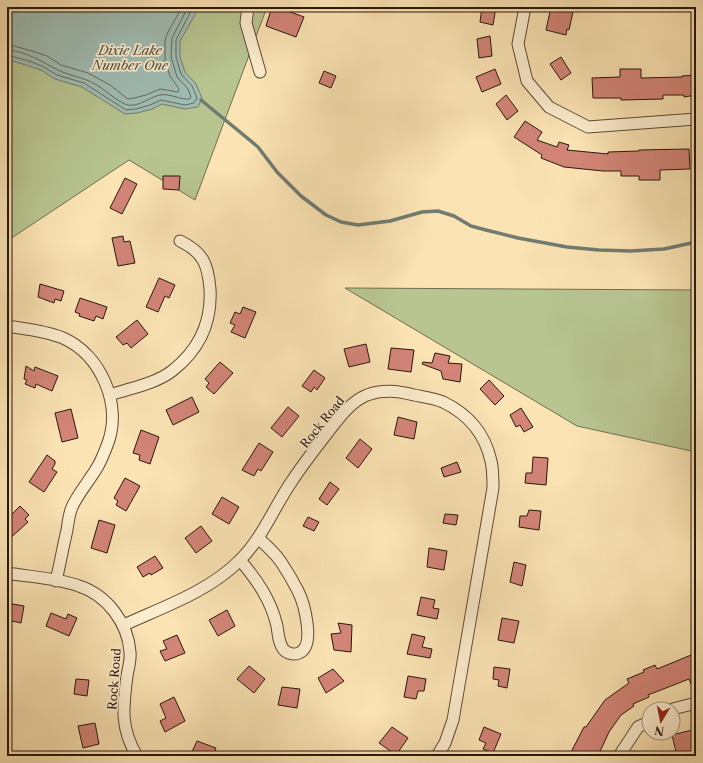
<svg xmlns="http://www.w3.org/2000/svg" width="703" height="763" viewBox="0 0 703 763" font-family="'Libre Caslon Text',serif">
  <rect width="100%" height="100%" fill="#fbe3b3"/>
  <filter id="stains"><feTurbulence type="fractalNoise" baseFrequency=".005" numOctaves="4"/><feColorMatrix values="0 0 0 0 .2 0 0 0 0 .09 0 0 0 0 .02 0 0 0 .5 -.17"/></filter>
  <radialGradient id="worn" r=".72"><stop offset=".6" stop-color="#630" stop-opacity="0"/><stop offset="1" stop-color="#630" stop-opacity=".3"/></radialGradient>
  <g fill="#b8c591" stroke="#706e4f">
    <polygon points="190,7 267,7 195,200 129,160 7,241 7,45"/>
    <polygon points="345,288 696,290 696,452 577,426"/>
  </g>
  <polygon fill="#a0bdb4" stroke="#707b71" points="7,7 198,7 196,13 180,41 180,57 185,72 196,84 202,98 198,107 185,109 162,104 152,109 137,113 125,114 82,87 55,79 41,70 7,59"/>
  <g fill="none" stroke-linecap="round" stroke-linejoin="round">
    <g stroke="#646a60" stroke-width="1">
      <polyline points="7,44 32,51 47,56 61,65 88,73 110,85 128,99 134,98 146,95 160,89 178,92 179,89 170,76 165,60 165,41 167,34 182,7"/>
      <path d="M7,50C26,51 42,62 58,70C70,76 83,77 95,84C104,89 117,101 125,104C137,109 149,97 160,95C170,93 180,100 190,99L191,97L188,89L177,77L171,57L172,38L188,7"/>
      <polyline points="7,55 29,61 42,66 57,75 84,83 126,110 136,109 150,105 161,100 185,105 194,103 197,98 192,86 181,74 176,57 176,40 193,7"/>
    </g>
    <polyline stroke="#707b71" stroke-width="3.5" points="201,100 258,147 277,172 301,196 326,215 341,222 358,225 390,221 422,212 438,211 454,216 471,226 486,230 518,238 567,247 599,250 631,251 664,249 696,242"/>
  </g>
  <g fill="#d38578" stroke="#27170d">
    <polygon points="272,7 277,7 304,17 296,37 266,26"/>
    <polygon points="482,7 496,7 493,25 480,22"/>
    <polygon points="551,7 574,7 569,30 567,29 566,35 546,30"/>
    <polygon points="490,36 492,56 479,58 477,39"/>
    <polygon points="561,57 571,73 561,80 550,64"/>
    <polygon points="495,69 501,84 482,92 476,77"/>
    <polygon points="620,69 641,69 641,78 682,77 682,76 696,75 696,95 684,97 684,95 663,95 663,99 621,100 621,98 593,98 592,78 620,77"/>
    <polygon points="324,71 336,76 331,88 319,83"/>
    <polygon points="506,95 518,111 507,120 496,104"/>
    <polygon points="525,121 542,132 537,140 557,147 559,142 569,145 567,150 608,154 608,152 639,151 639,150 689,149 690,169 660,170 660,180 639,180 639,176 621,176 621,171 603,171 564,167 541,158 542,155 514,137"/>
    <polygon points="163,176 180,176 179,190 163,189"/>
    <polygon points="125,178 137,184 122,214 110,208"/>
    <polygon points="123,236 124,242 130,241 135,263 118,266 112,238"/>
    <polygon points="159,278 175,285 169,298 165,296 158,312 146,307"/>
    <polygon points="40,284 64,291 61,301 55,299 54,303 38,297"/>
    <polygon points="80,298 107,307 103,319 96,316 94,321 79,316 80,314 75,312"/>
    <polygon points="243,307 256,312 245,338 231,332 235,325 230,323 235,312 240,314"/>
    <polygon points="137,320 148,334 131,348 127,343 123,345 116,337"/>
    <polygon points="366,344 370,362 349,367 344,349"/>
    <polygon points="391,348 414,350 411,372 388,369"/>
    <polygon points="435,353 450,356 448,363 462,364 460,382 443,379 441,371 422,364 423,362 432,363"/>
    <polygon points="220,362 233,373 214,394 206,387 209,383 205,379"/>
    <polygon points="26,366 34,371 35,367 58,376 52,391 36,384 35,388 25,384 27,380 24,379"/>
    <polygon points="314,370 325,378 317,390 314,387 311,392 302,386"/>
    <polygon points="489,380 504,396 495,405 480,389"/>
    <polygon points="192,397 199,412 173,425 166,410"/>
    <polygon points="288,407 299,416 282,437 271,428"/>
    <polygon points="521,408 533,427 524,432 520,425 516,427 510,415"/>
    <polygon points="71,409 78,438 62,442 55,413"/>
    <polygon points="398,417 417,422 414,439 394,435"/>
    <polygon points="141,430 159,437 150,464 139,460 140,455 133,453"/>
    <polygon points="360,439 372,449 358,468 346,458"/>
    <polygon points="259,443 273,452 261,471 258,469 254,476 242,470"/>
    <polygon points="47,455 55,461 55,464 52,469 57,472 44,492 29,482"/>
    <polygon points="533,457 548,458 546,485 525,483 526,473 532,473"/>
    <polygon points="457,462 461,472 444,477 441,468"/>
    <polygon points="125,478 140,486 126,511 116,505 118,501 114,498"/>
    <polygon points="330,482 339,489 327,505 319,499"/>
    <polygon points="222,497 239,507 229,524 212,514"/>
    <polygon points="20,506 29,515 25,519 28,522 7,541 7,519"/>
    <polygon points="529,510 541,511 539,530 519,527 520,516 527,516"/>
    <polygon points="445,514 458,515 456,525 443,523"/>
    <polygon points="308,517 319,522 314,531 303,526"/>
    <polygon points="99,520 115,525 107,553 91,548"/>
    <polygon points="201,526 212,541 196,553 185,538"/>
    <polygon points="429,548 447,551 444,570 427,567"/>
    <polygon points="155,556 163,568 151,575 150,573 143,577 137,567"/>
    <polygon points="514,562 526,565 522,586 510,582"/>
    <polygon points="421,597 435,600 433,608 439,609 437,619 417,615"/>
    <polygon points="7,603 24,606 21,623 7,620"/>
    <polygon points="227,610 235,626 218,636 209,620"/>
    <polygon points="51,613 66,619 68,614 77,618 69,636 46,626"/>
    <polygon points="502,618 519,621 514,643 498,640"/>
    <polygon points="338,623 352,625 351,652 334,650 331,634 341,633"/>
    <polygon points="412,634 425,637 422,647 432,649 430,658 407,654"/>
    <polygon points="177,635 185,653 165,661 160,651 167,649 163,641"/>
    <polygon points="696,653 696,696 689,679 648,695 649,697 633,704 634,706 621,715 609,732 598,756 569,756 584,727 586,727 605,700 629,683 627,679 644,672 643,670 655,665 657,669"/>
    <polygon points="249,666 265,679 254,693 237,679"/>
    <polygon points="494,667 510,669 507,688 498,686 499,680 493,679"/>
    <polygon points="333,669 344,681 326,693 318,678"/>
    <polygon points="408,676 426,679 424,691 418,691 416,699 404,697"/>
    <polygon points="76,679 89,680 87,696 74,694"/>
    <polygon points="282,687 300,689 297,708 278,705"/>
    <polygon points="174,697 185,721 165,732 160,721 166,718 160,704"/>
    <polygon points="95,723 99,744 83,748 78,726"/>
    <polygon points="392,727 408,738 396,755 379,743"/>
    <polygon points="484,727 501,734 493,753 483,749 486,743 479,740"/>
    <polygon points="696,729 696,756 677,756 672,735"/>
    <polygon points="197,741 216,748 213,756 190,756"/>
  </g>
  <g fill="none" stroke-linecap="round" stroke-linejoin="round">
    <defs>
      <g id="minor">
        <polyline points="248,7 246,23 260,72"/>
        <polyline points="525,7 518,44 527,81 549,107 588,127 696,119"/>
        <path d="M7,326C26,329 46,331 63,338C101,355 122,404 108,443C105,451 102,459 98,466C90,480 79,492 72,507C69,514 68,523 67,530C63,547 60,564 56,581"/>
        <path d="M110,395C130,388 155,384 172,371C199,350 212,323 210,289C208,264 203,252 180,241"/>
        <path d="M240,560C257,580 271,600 277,626C278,633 279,646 285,651C289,654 295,655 299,653C316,646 304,603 298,591C293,581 287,571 281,562C275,553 266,545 258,538"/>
        <path d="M7,573C31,577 57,578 79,586C107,595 128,623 130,652C131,660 128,669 127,676C123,707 120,728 137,756"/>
        <path d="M124,625C163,607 208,592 239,561C262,539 274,507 292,481C303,464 316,448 328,432C339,418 350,402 367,395C383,389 398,391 414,395C424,397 434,398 443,402C468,414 485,434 491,461C493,469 493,479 493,488L453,720L445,743L437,756"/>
        <polyline points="673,709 696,703"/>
        <polyline points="619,756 638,727 649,722"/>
      </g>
    </defs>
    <use href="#minor" stroke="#5c4a36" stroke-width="13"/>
    <use href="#minor" stroke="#fcedce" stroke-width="11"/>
  </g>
  <g text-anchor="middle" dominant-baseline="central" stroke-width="3.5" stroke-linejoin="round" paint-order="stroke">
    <g font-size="12" fill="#27170d" stroke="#fcedce">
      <text transform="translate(322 422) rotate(-51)">Rock Road</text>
      <text transform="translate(114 679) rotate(-86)">Rock Road</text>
    </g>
    <g font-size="13" font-style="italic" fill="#515147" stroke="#fcedce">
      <text x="130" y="50">Dixie Lake<tspan x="130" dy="15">Number One</tspan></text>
    </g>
  </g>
  <rect width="703" height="763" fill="none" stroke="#fbe3b3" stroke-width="24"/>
  <rect x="8" y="8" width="687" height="747" fill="none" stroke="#27170d" stroke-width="2"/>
  <rect x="12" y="12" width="679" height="739" fill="none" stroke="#27170d"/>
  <g transform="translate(661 721) rotate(190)"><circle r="19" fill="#fcedce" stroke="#a79781"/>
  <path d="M0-3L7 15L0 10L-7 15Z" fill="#8f2418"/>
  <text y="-6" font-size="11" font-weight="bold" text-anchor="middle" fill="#27170d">N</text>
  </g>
  <rect width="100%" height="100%" filter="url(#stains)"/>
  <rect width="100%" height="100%" fill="url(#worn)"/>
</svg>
